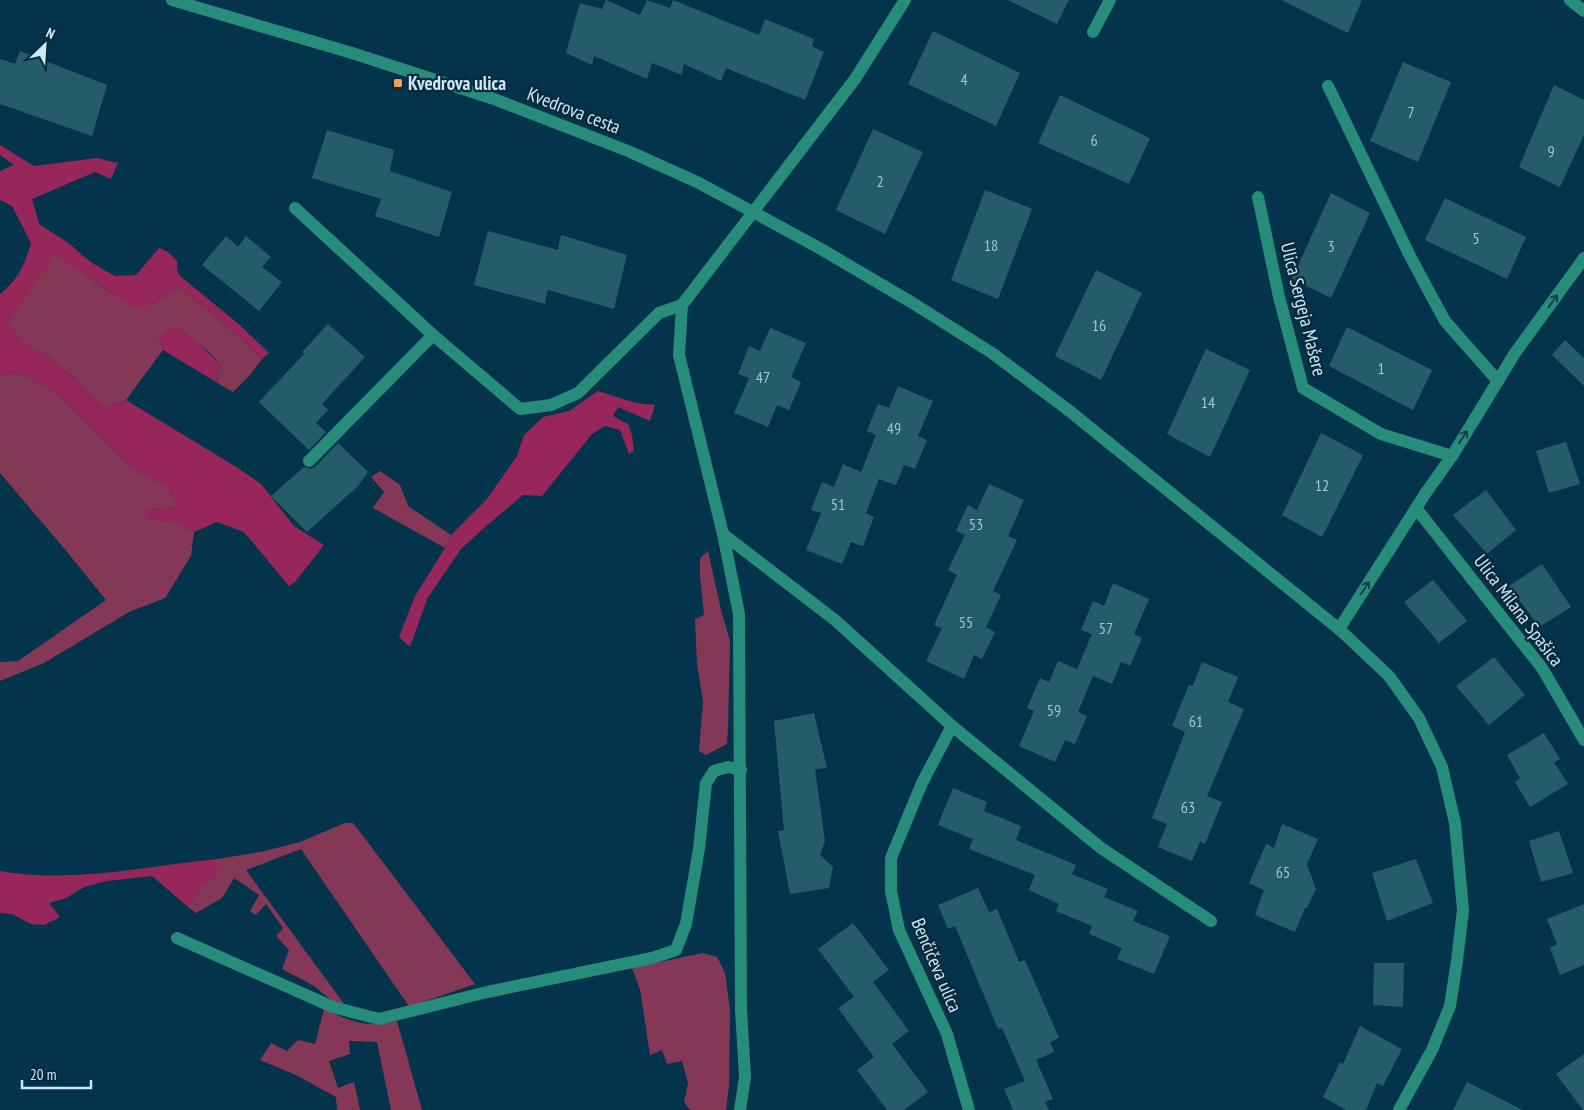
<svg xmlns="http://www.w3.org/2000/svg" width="1584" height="1110" viewBox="0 0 1584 1110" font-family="'PT Sans Narrow',sans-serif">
  <rect width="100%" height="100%" fill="#04344c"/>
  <g fill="#843856">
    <polygon points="55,254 110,292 152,304 179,287 235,333 262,359 250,375 233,392 216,382 221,366 210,353 185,333 159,336 163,350 126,400 103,408 72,376 51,359 21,343 7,322"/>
    <polygon points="19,372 55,391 134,470 168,486 178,507 146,509 147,518 175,522 194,532 191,556 165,598 129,612 44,663 0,681 0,662 18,661 106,600 68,553 0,473 0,378 2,375"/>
    <polygon points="380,471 400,485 408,506 451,535 445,548 373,508 384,492 371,477"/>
    <polygon points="708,551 721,610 730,641 728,726 727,744 706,755 699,751 703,701 697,664 695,619 704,615 700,577 700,558"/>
    <polygon points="345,823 353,823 357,828 475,984 414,1005 408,1005 301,849 246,870 345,1005 331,1000 314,986 282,969 289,950 276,936 283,928 266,904 256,915 250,911 259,895 234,878 222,898 196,913 188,907 200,887 217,874 217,859 261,852 300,842"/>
    <polygon points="703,953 717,957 725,973 730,1009 729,1086 726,1110 690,1110 684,1102 688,1083 682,1061 667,1064 662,1050 650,1055 640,989 632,968"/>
    <path d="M324,1009C351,1022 367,1028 397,1021L422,1110H391L377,1042L349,1041L350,1054L329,1061L338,1088L354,1082L360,1110H337L336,1097L296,1075L260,1060L271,1043L287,1051L298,1040L315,1044Z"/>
  </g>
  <g fill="#97275a">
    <path d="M0,145L34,166L97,158L118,163L111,179L95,172L32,199L39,224L67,242L92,263L115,276L136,275L159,248L168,252L177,261V270L180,276L241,326L269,353L262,359L235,333L179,287L152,304L136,309L55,255L7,322L21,343L51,359L72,376L103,408L126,400L238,468L261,484L294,526L324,545L295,582L289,586L244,532L217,522L194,532L175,522L147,518L145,509L178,507L168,486L134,470L55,391L19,372L3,375L0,378V294C18,280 25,264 31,243L12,206L0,200V171L14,165L0,155Z"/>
    <path d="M173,326C191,336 207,350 221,366L216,382L163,350L159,336Z"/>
    <polygon points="598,391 636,403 655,405 650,421 618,407 613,416 628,424 632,435 634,451 629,454 620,430 605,426 592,434 542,496 523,495 484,528 461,549 427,599 410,647 399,637 415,596 445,548 451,535 487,499 517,456 524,435 543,417 569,411"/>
    <path d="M217,859V874L200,887L188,907L152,876L107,881L84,887L66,898L49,903L60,917L44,925L31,924L12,914L0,913V871C70,884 147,866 217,859Z"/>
  </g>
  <g fill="#255c6a">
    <polygon points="606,0 640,15 647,0 670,8 673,0 759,35 765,19 814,39 812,46 824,52 805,100 726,68 721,81 684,64 682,75 652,63 647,79 594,56 592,65 566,53 580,3 602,9"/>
    <polygon points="1008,0 1069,0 1057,24"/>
    <polygon points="1282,0 1362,0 1348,33"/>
    <polygon points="933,31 1020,73 996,126 908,84"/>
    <polygon points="20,51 107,85 92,136 0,104 0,59 15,64"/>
    <polygon points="1403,62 1451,82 1418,162 1370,141"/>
    <polygon points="1554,85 1584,100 1584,135 1560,187 1519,167"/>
    <polygon points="1060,95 1150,138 1129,184 1038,143"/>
    <polygon points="873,129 923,152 885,234 836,210"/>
    <polygon points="327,130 394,150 390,171 452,192 439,237 375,216 381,199 312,178"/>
    <polygon points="985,190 1032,209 998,299 951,280"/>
    <polygon points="1331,193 1370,213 1331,298 1292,279"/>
    <polygon points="1445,198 1526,237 1507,279 1425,240"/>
    <polygon points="488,231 558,250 561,235 627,255 614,309 548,290 545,304 474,285"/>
    <polygon points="226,236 238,247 246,236 271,257 262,267 282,282 259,311 202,265"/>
    <polygon points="1096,270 1142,293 1101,380 1055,356"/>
    <polygon points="328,324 365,357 322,404 328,410 316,423 326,432 309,450 259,402 304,354 302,352"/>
    <polygon points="1347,327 1432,370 1413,410 1329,366"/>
    <polygon points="770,328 806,343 791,377 801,382 789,410 777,405 768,427 734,413 749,378 738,374 749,346 760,351"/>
    <polygon points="1565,340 1584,358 1584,386 1552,355"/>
    <polygon points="1206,349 1250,370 1210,457 1167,434"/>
    <polygon points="898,386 933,401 918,436 927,440 915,469 904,465 896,485 879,479 866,513 874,517 863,546 851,542 842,564 806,550 821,513 811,510 822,482 834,487 843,464 861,472 876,435 867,431 878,404 889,408"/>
    <polygon points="1321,433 1363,455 1322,537 1282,515"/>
    <polygon points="1566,442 1580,484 1549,493 1536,451"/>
    <polygon points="338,443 368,472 358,486 307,532 271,496 304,467 311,469 315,467"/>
    <polygon points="989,484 1024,500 1008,536 1017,540 993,591 1001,595 986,627 995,632 982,659 974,655 964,679 926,661 942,628 934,625 957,575 948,570 965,535 956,531 968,505 977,510"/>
    <polygon points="1486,490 1516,530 1487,554 1453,515"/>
    <polygon points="1542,564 1571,607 1539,627 1509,586"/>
    <polygon points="1433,580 1467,621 1439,643 1404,602"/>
    <polygon points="1113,583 1149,599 1134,634 1142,638 1130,666 1121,662 1112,684 1093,676 1078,712 1087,716 1075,744 1065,740 1055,762 1019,746 1034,711 1027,708 1040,678 1049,682 1058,661 1077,669 1092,634 1081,630 1093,601 1104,606"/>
    <polygon points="1494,657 1525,695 1489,725 1456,686"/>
    <polygon points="1202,662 1238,677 1228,702 1244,709 1207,796 1222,802 1205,844 1200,842 1192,861 1158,847 1167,824 1152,818 1185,732 1172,726 1189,685 1193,686"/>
    <polygon points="814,713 827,768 815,769 825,841 820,855 833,867 829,888 790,894 778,831 784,830 774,721"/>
    <polygon points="1544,733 1560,759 1554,762 1568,784 1530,807 1515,782 1520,778 1507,755"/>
    <polygon points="953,788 987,802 984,811 1021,826 1016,840 1076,865 1072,874 1108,889 1104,897 1138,911 1133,921 1170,936 1154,974 1117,959 1122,948 1089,934 1092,926 1056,911 1059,904 1029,890 1035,875 969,849 973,839 938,825"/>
    <polygon points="1282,824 1318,839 1307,864 1316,889 1307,908 1305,908 1295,932 1255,915 1264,890 1249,883 1266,844 1274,848"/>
    <polygon points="1559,831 1573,873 1541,882 1529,841"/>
    <polygon points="1416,859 1433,903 1387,921 1372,873"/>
    <polygon points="978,888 989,912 997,909 1019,962 1025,960 1059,1038 1050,1042 1054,1052 1036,1060 1053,1099 1045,1102 1049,1110 1013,1110 1004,1089 1025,1081 1002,1028 998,1029 955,926 948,929 938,905"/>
    <polygon points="1584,904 1584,965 1560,975 1550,948 1557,944 1547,919"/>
    <polygon points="853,923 889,970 873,982 909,1031 892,1044 928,1092 904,1110 887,1110 857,1070 874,1057 838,1008 854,997 818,949"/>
    <polygon points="1374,963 1404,963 1403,1007 1373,1005"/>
    <polygon points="1360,1026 1402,1049 1383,1086 1377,1083 1366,1110 1346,1110 1323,1097 1340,1062 1343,1064"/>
    <polygon points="1584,1054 1584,1110 1583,1110 1556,1074"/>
    <polygon points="1467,1082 1523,1110 1453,1110"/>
  </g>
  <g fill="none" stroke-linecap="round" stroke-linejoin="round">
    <g stroke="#278d7a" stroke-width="12">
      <polyline points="172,0 352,53 494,99 628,151 697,182 753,212 821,249 911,302 992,353 1067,409 1339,629 1389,676 1419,718 1442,767 1455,823 1463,910 1457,961 1450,1006 1432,1050 1399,1110"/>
      <polyline points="1570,0 1584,11"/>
      <polyline points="1093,32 1110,0"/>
      <polyline points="1328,86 1411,258 1445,321 1498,381"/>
      <polyline points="1258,197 1279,297 1303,388 1381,434 1452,456"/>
      <polyline points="295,208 433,335 520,409 551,405 578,393 659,313 682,305"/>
      <polyline points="309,461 433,335"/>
      <polyline points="1416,508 1542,668 1584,740"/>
      <polyline points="723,534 835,620 952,726 1101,848 1211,921"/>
      <polyline points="1339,629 1425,494 1452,456 1515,353 1584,258"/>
      <polyline points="952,726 922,783 891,858 891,891 899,930 947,1034 969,1110"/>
      <polyline points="177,938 333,1007 379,1019 487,992 652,958 676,950 686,924 699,849 706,783 714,771 728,767 741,770"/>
      <polyline points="740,1110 745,1077 741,1009 739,614 723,534 679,355 682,305 855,79 905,0"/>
    </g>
  </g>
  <defs><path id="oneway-shaft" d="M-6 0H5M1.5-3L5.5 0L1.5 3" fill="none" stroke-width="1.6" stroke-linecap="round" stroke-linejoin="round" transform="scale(1.25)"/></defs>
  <g stroke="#11424b">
    <use href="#oneway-shaft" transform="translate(1553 301) rotate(-54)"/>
    <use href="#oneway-shaft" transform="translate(1463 437) rotate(-58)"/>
    <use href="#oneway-shaft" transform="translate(1365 588) rotate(-57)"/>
  </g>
  <rect fill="#fc9e52" stroke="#0a293b" stroke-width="2" x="393" y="78" width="10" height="10" rx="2.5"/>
  <g text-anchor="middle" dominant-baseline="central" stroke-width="4.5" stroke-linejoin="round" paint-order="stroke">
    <g font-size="16" fill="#a2c5d7">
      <text x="964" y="79">4</text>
      <text x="1411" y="112">7</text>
      <text x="1094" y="140">6</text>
      <text x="1551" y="151">9</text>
      <text x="880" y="181">2</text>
      <text x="1476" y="238">5</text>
      <text x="991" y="245">18</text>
      <text x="1331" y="246">3</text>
      <text x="1099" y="325">16</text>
      <text x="1381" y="368">1</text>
      <text x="763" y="377">47</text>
      <text x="1208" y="402">14</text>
      <text x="894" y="428">49</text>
      <text x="1322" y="485">12</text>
      <text x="838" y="504">51</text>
      <text x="976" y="524">53</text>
      <text x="966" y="622">55</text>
      <text x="1106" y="628">57</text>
      <text x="1054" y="710">59</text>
      <text x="1196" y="721">61</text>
      <text x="1188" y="807">63</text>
      <text x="1283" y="872">65</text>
    </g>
    <g font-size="19" font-weight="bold" fill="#cbe8fb" stroke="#0a293b" text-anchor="start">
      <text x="408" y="83">Kvedrova ulica</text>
    </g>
    <g font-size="19" fill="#cbe8fb" stroke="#0a293b">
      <text transform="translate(574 110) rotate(21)">Kvedrova cesta</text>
      <text transform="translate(1304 309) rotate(76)">Ulica Sergeja Mašere</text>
      <text transform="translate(1519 610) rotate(53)">Ulica Milana Spašica</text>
      <text transform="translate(937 965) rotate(67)">Benčičeva ulica</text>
    </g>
  </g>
  <g transform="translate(45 45) rotate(25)" stroke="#0a293b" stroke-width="4" paint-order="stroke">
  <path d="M0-4L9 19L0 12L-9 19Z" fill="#cbe8fb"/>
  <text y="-8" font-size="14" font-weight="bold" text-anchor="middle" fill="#cbe8fb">N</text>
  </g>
  <path d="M22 1080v8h69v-8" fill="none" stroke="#cbe8fb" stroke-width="2.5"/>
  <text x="30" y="1080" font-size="15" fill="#cbe8fb" stroke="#0a293b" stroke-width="4" paint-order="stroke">20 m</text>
</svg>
